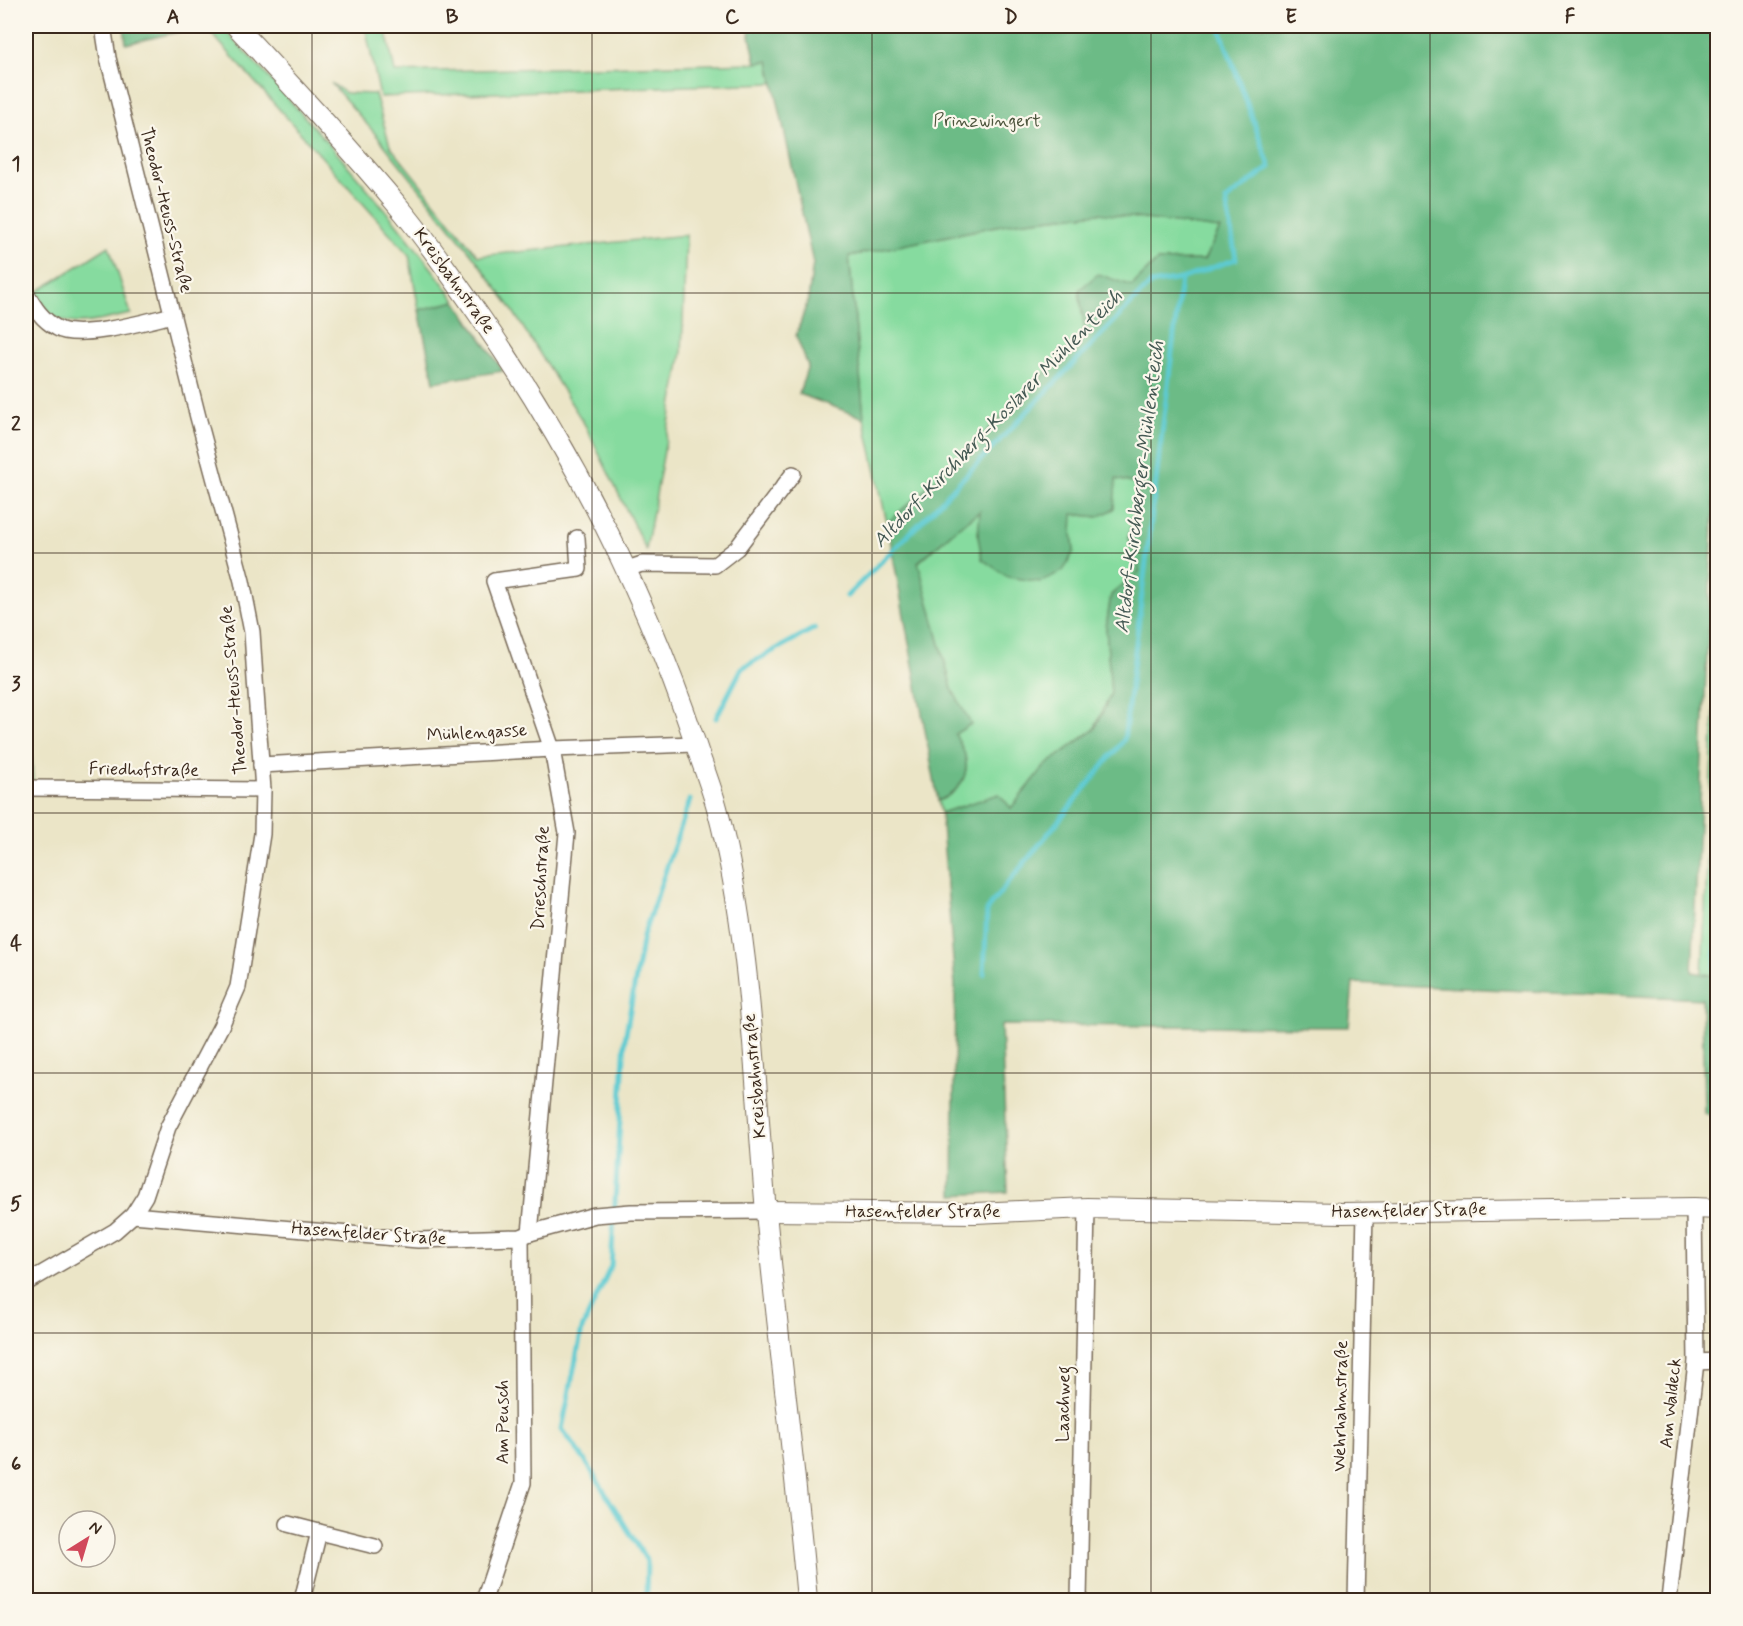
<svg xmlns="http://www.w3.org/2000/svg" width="1743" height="1626" viewBox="0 0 1743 1626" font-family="Mynerve,sans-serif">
  <rect width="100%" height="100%" fill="#fbf7ec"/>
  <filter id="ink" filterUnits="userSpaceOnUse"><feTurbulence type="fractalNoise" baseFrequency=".0167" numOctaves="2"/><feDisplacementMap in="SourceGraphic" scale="12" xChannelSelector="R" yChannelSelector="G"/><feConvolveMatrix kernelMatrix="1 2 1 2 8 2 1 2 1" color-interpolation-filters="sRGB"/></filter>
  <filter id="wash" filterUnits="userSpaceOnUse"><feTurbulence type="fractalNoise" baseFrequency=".008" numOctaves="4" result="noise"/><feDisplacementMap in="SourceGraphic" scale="24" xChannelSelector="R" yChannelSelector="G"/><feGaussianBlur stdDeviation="1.35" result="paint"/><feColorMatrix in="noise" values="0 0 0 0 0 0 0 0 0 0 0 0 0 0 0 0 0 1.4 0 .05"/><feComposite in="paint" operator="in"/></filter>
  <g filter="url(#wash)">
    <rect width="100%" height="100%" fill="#ebe5c7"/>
    <g fill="#86db9f" stroke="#60825e" stroke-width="1.5">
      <path d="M205,26H221C303,114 385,203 456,301L419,310L409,255Z"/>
      <polygon points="365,26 385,26 395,72 756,63 769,61 773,83 380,97"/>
      <polygon points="1717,26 1117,215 1220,229 1204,260 1157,261 1085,332 1004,416 946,472 887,523 864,418 849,256 1016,222 1073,216"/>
      <polygon points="331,83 346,93 375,94 390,146 478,256 686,235 682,352 646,550 585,425 509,305 474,257 378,137"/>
      <path d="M109,246L131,314C106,318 69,333 49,312C44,307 40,298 37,292Z"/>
      <path d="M1116,479L1141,485L1128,538L1139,571L1111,595L1106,628L1111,693L1094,729L1045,766L1011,809L999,794L941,813L938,801C957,793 970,778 965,756C964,749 958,741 955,734L970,724L952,689L918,563L955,530L981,511L978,536L1074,552L1072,533V514L1098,517L1113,496Z"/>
      <polygon points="1717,647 1717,976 1702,974"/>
      <polygon points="26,675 33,783 26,783"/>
    </g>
    <g fill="#6cbb86" stroke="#547252" stroke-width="1.5">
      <polygon points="124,26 203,26 126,44"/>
      <path d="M748,26H1717V440L1692,972L1717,976V1118L1704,1114L1702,999L1353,983L1349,1027L1001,1025L1008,1192L953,1195L955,985L941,813L999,794L1011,808L1045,766L1095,729L1111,693L1106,628L1111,595L1139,571L1128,539L1141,485L1116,479L1114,509L1098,517L1073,514L1072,533L1074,551L1063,571L1040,582L1008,577L982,559L978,536L980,511L955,530L918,562L952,689L971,724L955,734C958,741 964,749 965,756C970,778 957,793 938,801L887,523C957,462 1021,399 1085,332L1079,290L1098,274L1132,286L1157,261L1204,260L1220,229L1099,213L1016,222L849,256L864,418L799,394L808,366L796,336L808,300L813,263L769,61L756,63Z"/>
      <polygon points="456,301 503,371 434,382 419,310"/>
    </g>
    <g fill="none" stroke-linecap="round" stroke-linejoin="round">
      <g stroke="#5dcad1" stroke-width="5">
        <polyline points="847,596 919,524 1150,284 1181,279"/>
        <polyline points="716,718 742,668 815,628"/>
        <polyline points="1715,970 1718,925"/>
        <polyline points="984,974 987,909 1124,740 1181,279 1236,259 1226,200 1270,167 1219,26"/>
        <polyline points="646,1600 647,1561 586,1462 562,1429 582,1329 611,1266 625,1039 643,936 690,800"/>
      </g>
    </g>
  </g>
  <g filter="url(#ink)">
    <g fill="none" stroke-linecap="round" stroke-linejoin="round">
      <defs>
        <g id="minor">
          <path d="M26,293C34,307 42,320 57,328C78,341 147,321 173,315"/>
          <polyline points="627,569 642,564 715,565 737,548 793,474"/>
          <polyline points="261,765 552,749 695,744"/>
          <polyline points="26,788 263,790"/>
          <polyline points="133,1215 418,1240 521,1237 530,1233 595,1215 631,1212 766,1211"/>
          <polyline points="530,1233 567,833 552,749 494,581 579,569 577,538"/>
          <polyline points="26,1283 115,1231 133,1215 145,1196 168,1127 221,1026 238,987 262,834 263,790 255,679 252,632 242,581 198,417 108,58 103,26"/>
          <polyline points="1696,1362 1718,1361"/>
          <polyline points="288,1524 319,1532"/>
          <polyline points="302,1600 319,1532 375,1546"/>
          <polyline points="484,1600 523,1483 521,1237"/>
          <polyline points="1079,1600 1087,1208"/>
          <polyline points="1356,1600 1365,1212"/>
          <polyline points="1669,1600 1696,1362 1694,1208"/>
        </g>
        <g id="tertiary">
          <path d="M236,26C293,87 350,148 404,213C431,246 456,282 481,318C572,449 644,591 695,742C702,764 711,786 717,808C752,940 754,1077 766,1212C778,1342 796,1471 807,1600"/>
          <polyline points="766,1211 975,1213 1087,1208 1342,1213 1694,1208 1718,1209"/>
        </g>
      </defs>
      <use href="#minor" stroke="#796b59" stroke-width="18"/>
      <use href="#tertiary" stroke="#796b59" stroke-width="22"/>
      <use href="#minor" stroke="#fff" stroke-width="15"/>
      <use href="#tertiary" stroke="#fff" stroke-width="20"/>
    </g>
  </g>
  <path fill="none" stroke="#3b2a1e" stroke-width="1.5" stroke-opacity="0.55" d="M312,26V1600M592,26V1600M872,26V1600M1151,26V1600M1430,26V1600M26,293H1718M26,553H1718M26,813H1718M26,1073H1718M26,1333H1718"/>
  <g text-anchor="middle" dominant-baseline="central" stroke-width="4.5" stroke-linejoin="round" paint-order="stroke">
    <g font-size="18" fill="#4e563e" stroke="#fbf7ec">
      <text x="987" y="121">Prinzwingert</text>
    </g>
    <g font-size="18" fill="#3b2a1e" stroke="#fbf7ec">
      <text transform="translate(166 210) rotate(76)">Theodor-Heuss-Straße</text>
      <text transform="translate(454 281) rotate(54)">Kreisbahnstraße</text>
      <text transform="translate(234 690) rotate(-95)">Theodor-Heuss-Straße</text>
      <text transform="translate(477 733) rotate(-3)">Mühlengasse</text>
      <text transform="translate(144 770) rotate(1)">Friedhofstraße</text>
      <text transform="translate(541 878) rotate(-87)">Drieschstraße</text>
      <text transform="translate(755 1076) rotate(-95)">Kreisbahnstraße</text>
      <text transform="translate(1409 1211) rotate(-1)">Hasenfelder Straße</text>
      <text x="923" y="1212">Hasenfelder Straße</text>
      <text transform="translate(369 1234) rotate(4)">Hasenfelder Straße</text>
      <text transform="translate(1671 1403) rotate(-84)">Am Waldeck</text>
      <text transform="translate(1064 1404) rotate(-89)">Laachweg</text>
      <text transform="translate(1341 1406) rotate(-89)">Wehrhahnstraße</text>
      <text transform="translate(503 1422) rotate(-90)">Am Peusch</text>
    </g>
    <g font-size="20" font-style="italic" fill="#455a54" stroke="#fbf7ec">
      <text transform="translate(998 419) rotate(-46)">Altdorf-Kirchberg-Koslarer Mühlenteich</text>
      <text transform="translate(1140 487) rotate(-83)">Altdorf-Kirchberger-Mühlenteich</text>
    </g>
  </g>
  <rect width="1743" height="1626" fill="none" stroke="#fbf7ec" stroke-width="66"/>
  <g transform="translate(87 1539) rotate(37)"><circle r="28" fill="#fbf7ec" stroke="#aea59a" stroke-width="1.5"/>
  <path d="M0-4.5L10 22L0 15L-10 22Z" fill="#d1495b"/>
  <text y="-9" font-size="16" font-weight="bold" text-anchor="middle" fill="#3b2a1e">N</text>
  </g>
  <rect x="33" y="33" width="1677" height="1560" fill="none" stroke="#3b2a1e" stroke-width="2"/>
  <g font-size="20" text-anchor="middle" font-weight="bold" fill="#3b2a1e">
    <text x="173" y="23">A</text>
    <text x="452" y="23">B</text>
    <text x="732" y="23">C</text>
    <text x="1011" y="23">D</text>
    <text x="1291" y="23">E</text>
    <text x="1570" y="23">F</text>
    <text x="16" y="170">1</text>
    <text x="16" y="430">2</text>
    <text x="16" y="690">3</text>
    <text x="16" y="950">4</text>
    <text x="16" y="1210">5</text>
    <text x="16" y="1470">6</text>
  </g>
</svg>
